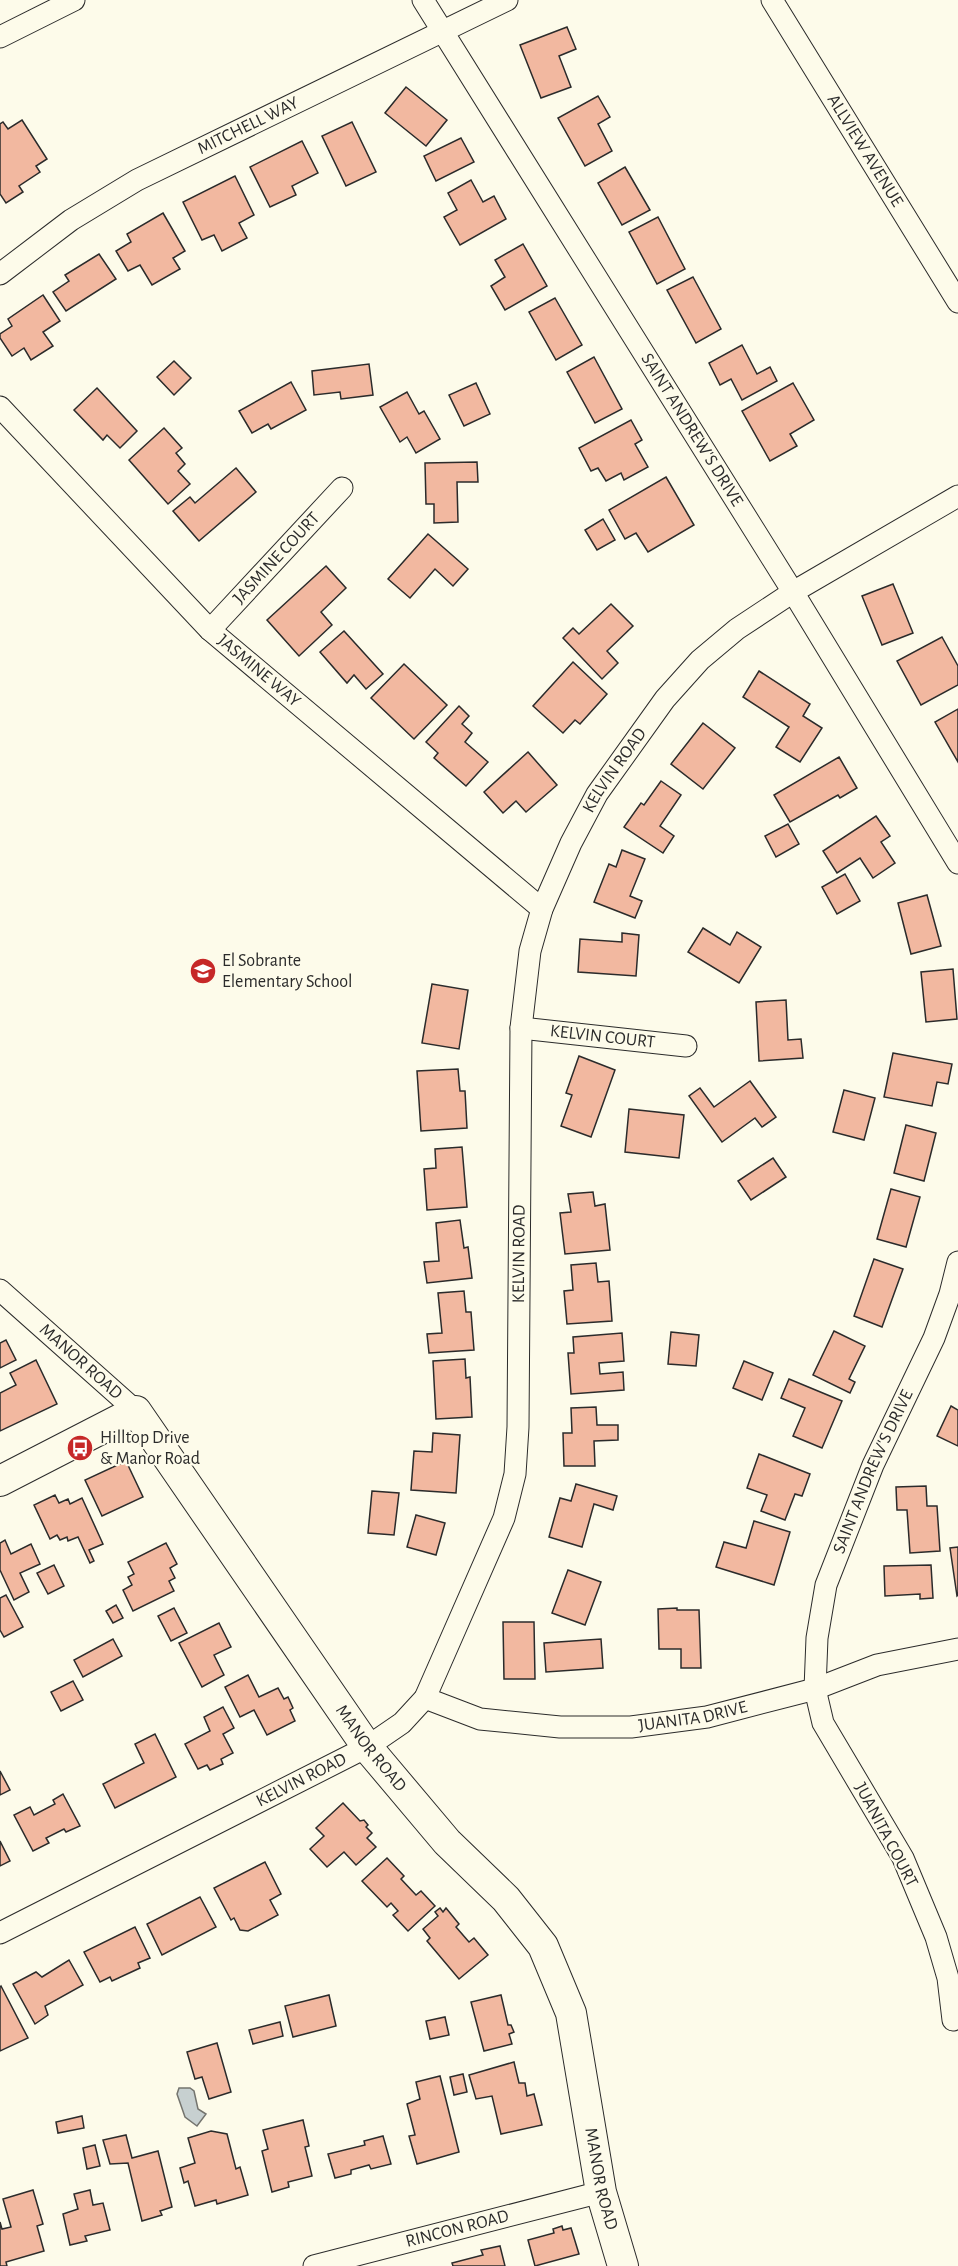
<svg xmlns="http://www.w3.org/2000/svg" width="958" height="2266" viewBox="0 0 958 2266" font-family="'Alegreya Sans',sans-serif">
  <rect width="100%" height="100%" fill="#fdfbea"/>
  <polygon fill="#c7d0d0" stroke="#74746e" stroke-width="1.5" points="179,2088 190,2088 194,2091 198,2109 206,2114 197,2126 185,2117 177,2094"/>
  <g fill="#f2b8a0" stroke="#2b2b2b" stroke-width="1.5">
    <polygon points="567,27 576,49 559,56 571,87 541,98 520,45"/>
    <polygon points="406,87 447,120 426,146 385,113"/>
    <polygon points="598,96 610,117 598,124 612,151 585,166 558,118"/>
    <polygon points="22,120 47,159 36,166 40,172 19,186 23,192 6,203 0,194 0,124 3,122 8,129"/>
    <polygon points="352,122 376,172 346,186 322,136"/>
    <polygon points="461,138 474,162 436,181 424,156"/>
    <polygon points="302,141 318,173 292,186 296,195 270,207 250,167"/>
    <polygon points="625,167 650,210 622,225 598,183"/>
    <polygon points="235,176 254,215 239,223 247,238 222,251 214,235 202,240 183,202"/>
    <polygon points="471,180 483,202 494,196 506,219 460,245 444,217 457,210 448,193"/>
    <polygon points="163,213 185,251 173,258 180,269 152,285 140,265 128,271 116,251 131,242 127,234"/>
    <polygon points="658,217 685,269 657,284 629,232"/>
    <polygon points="523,244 547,286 505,310 491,286 505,277 495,260"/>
    <polygon points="99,254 116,279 66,311 53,292 69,281 65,275"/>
    <polygon points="693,277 721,329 696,343 667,290"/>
    <polygon points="43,295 60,321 43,332 53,346 31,360 24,348 12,356 0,338 0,334 12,326 8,319"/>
    <polygon points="555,298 582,345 556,360 529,312"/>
    <polygon points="742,345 757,374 770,367 777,381 742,400 731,379 720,385 709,363"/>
    <polygon points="594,357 622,409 595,423 567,372"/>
    <polygon points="174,361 191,378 174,395 157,377"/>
    <polygon points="369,364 373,395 341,399 340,392 314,395 312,371"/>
    <polygon points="291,382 306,410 271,429 268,424 252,433 239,411"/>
    <polygon points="476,383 490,414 464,426 449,395"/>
    <polygon points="793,383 814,420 790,434 797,446 770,461 742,411"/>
    <polygon points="97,388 137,431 120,448 107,435 103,440 74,410"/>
    <polygon points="407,392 419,414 424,411 440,439 416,453 407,437 400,442 380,407"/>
    <polygon points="631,420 642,440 635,444 648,467 624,480 621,473 606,481 598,468 591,471 579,448"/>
    <polygon points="164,428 182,448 176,453 185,464 178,471 190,484 168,504 129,460"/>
    <polygon points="477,462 478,482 457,482 458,522 434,523 434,504 426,504 425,463"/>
    <polygon points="236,468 256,492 199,541 173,511 190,497 195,503"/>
    <polygon points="666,477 694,525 648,552 636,533 625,539 609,510"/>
    <polygon points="603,519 615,540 597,550 585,530"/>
    <polygon points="428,534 468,569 453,586 435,569 410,598 388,579"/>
    <polygon points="326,566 346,588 321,612 332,625 299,656 267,620"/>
    <polygon points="893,584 913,633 882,645 862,596"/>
    <polygon points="611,604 633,626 607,651 618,663 602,679 563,638 573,628 579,634"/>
    <polygon points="344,631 383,674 366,689 354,675 347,683 320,652"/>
    <polygon points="942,637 958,666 958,685 921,705 897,661"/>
    <polygon points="573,662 607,694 580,724 575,720 563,733 533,706"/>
    <polygon points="404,664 447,705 414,739 371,698"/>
    <polygon points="759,671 810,704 803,716 822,728 800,762 776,747 789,727 743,697"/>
    <polygon points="459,706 469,716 462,724 472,733 465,742 488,762 466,786 434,758 438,753 426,742"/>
    <polygon points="958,709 958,762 935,722"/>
    <polygon points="703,723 735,748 703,789 671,764"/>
    <polygon points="528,752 557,785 526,812 516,801 503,813 484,792"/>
    <polygon points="839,757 857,788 840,798 838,795 790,822 774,795"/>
    <polygon points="661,781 681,795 660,826 674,836 663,853 624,827 641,803 644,805"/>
    <polygon points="876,816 890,836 881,842 895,863 873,878 860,858 837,873 823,851"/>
    <polygon points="788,824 799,844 776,857 765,836"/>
    <polygon points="622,850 645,859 630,896 642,901 635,918 594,902 609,864 616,867"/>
    <polygon points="845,874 860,901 837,914 822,887"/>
    <polygon points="927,895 941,946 911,954 898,903"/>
    <polygon points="703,928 730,945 737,932 761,947 739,983 688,952"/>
    <polygon points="622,933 639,935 636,976 578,972 580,939 622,942"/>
    <polygon points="953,969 957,1019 926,1022 921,972"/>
    <polygon points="432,984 468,990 459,1049 422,1043"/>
    <polygon points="786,1000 788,1040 801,1039 803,1058 759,1061 756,1002"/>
    <polygon points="893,1053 952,1064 948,1084 937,1082 932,1106 884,1097"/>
    <polygon points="579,1056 615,1070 591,1137 561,1126 572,1095 566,1093"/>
    <polygon points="458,1069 460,1091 465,1091 467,1128 421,1131 417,1071"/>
    <polygon points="750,1081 776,1117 762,1127 755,1118 722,1142 689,1096 700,1088 714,1107"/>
    <polygon points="844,1090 875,1098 864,1140 833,1132"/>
    <polygon points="629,1109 684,1115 679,1158 625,1152"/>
    <polygon points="906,1125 936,1133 924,1181 894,1173"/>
    <polygon points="462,1147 467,1207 427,1210 424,1169 436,1168 435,1149"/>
    <polygon points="773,1158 786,1177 751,1200 738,1181"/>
    <polygon points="891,1189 920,1197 906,1247 877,1239"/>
    <polygon points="593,1192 595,1206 605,1204 610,1250 565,1254 560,1213 571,1212 568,1194"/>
    <polygon points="460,1220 464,1248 468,1247 472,1278 427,1283 424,1262 439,1261 436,1223"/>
    <polygon points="874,1259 903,1269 882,1327 854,1316"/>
    <polygon points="596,1263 598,1282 609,1281 612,1321 567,1324 564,1291 573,1290 571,1265"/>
    <polygon points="464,1291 466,1312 471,1312 474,1350 429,1353 427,1334 442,1333 438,1293"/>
    <polygon points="834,1331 865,1346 849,1379 855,1382 850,1393 813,1375"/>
    <polygon points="671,1332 699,1335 696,1366 668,1364"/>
    <polygon points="622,1333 624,1361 599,1363 600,1374 623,1372 624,1390 571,1394 568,1353 574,1353 573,1337"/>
    <polygon points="6,1340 16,1360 0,1368 0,1343"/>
    <polygon points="465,1359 466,1378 470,1377 472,1417 436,1419 433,1361"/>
    <polygon points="36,1360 57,1404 0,1431 0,1393 16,1385 10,1373"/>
    <polygon points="744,1361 773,1373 762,1400 733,1388"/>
    <polygon points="789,1379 842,1401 822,1448 793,1436 805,1408 781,1398"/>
    <polygon points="951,1406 958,1410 958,1446 937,1436"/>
    <polygon points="596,1407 597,1425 618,1425 618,1440 594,1441 595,1466 564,1466 563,1433 572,1433 571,1408"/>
    <polygon points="433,1433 460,1435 456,1493 411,1490 414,1451 432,1452"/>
    <polygon points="759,1454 810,1474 802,1496 795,1494 785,1520 761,1511 767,1495 747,1488"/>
    <polygon points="126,1461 143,1497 102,1516 85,1480"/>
    <polygon points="576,1484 617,1496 613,1510 594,1504 582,1547 549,1537 560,1498 571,1501"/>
    <polygon points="926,1486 927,1506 937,1506 940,1551 910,1553 907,1510 897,1510 896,1487"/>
    <polygon points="372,1491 399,1493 394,1535 368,1533"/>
    <polygon points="55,1495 59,1503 68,1499 70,1504 82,1498 103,1544 89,1550 94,1561 90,1563 78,1537 68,1541 67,1537 60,1540 57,1535 50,1539 34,1505"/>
    <polygon points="416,1515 445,1523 436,1555 407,1547"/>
    <polygon points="754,1521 790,1532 774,1585 716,1567 724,1542 746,1548"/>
    <polygon points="5,1540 11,1554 31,1544 40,1564 20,1573 29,1592 14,1600 0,1570 0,1543"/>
    <polygon points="166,1543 177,1564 170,1568 175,1578 169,1581 174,1591 133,1611 123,1590 132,1585 128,1577 134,1574 128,1562"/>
    <polygon points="958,1547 958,1595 957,1596 950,1548"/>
    <polygon points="54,1565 64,1586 48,1594 37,1573"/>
    <polygon points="931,1565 933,1598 920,1599 920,1594 885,1596 884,1566"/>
    <polygon points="568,1570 601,1582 585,1625 552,1613"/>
    <polygon points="6,1595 23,1627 4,1637 0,1630 0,1598"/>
    <polygon points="116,1605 123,1618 113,1623 106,1611"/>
    <polygon points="174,1608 187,1633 171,1641 158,1616"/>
    <polygon points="677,1608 677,1610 699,1610 701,1668 681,1668 681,1649 659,1649 658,1609"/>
    <polygon points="503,1622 534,1622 535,1679 504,1679"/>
    <polygon points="219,1623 231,1647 214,1655 224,1675 202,1687 179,1643"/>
    <polygon points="113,1639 122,1656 83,1677 74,1660"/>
    <polygon points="601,1639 603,1668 546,1672 544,1643"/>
    <polygon points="248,1675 259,1697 278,1688 284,1699 288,1697 293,1708 290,1710 295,1721 267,1735 254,1710 240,1717 225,1687"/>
    <polygon points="73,1681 83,1700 61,1711 51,1692"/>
    <polygon points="223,1707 234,1728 223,1734 233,1753 221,1759 223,1764 210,1770 207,1765 198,1769 185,1744 210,1731 204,1717"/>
    <polygon points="155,1734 176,1777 115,1808 103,1784 144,1763 135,1744"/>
    <polygon points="0,1771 10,1790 0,1795"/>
    <polygon points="63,1794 80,1826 66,1832 64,1829 46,1838 49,1843 33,1851 14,1815 30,1807 34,1815 55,1804 53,1800"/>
    <polygon points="343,1803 360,1821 364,1820 368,1825 366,1827 372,1833 367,1838 376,1847 356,1865 344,1852 327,1867 310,1849 324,1836 316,1828"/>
    <polygon points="0,1841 10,1861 0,1866"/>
    <polygon points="387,1858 404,1876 401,1879 416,1895 421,1891 435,1906 408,1931 393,1915 398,1911 391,1903 387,1907 362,1881"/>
    <polygon points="265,1862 281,1894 270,1900 278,1915 248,1931 240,1930 234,1918 231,1920 214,1888"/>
    <polygon points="200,1897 216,1927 162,1955 147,1924"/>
    <polygon points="440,1908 443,1912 446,1908 459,1924 456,1927 469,1942 474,1938 488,1955 459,1979 427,1941 430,1938 423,1929 438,1916 435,1912"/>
    <polygon points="135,1927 150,1958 138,1963 140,1968 112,1981 110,1977 100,1982 84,1952"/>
    <polygon points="69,1960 83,1985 45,2006 48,2015 35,2024 13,1984 36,1972 42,1977"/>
    <polygon points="1,1986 28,2038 0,2051 0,1987"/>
    <polygon points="329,1995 336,2026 293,2037 285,2006"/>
    <polygon points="501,1995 508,2025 511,2025 514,2032 509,2034 512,2044 484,2051 471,2002"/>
    <polygon points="445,2017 449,2035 430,2039 426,2021"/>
    <polygon points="280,2022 283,2036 253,2044 249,2030"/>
    <polygon points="217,2043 231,2092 209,2099 202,2077 195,2079 187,2052"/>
    <polygon points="514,2062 519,2083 525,2083 527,2096 534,2094 542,2125 501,2134 492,2096 476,2099 469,2075"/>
    <polygon points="463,2074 467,2092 454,2095 450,2077"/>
    <polygon points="440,2076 459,2152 417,2164 409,2136 415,2135 407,2104 420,2099 416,2082"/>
    <polygon points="82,2116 84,2128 58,2133 56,2122"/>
    <polygon points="303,2120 309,2146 305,2147 312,2176 288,2182 289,2187 272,2192 262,2151 268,2149 263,2130"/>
    <polygon points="211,2131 227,2134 236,2169 240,2167 248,2195 217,2204 216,2200 195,2206 188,2181 184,2183 180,2168 195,2163 188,2138"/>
    <polygon points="126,2135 132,2158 158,2151 172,2207 160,2211 162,2215 142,2221 128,2163 110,2164 103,2140"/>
    <polygon points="383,2136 391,2164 371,2169 369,2165 351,2170 351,2174 335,2178 328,2154 365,2145 364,2141"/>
    <polygon points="95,2145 100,2166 87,2169 83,2148"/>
    <polygon points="33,2190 43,2224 37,2226 44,2251 6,2262 7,2266 0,2266 0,2222 2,2229 11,2227 3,2199"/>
    <polygon points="90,2190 93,2205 103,2203 110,2230 85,2236 87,2241 70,2245 63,2214 78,2209 74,2194"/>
    <polygon points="562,2226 563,2230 571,2228 579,2254 535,2266 528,2240 554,2233 553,2229"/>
    <polygon points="500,2246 505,2266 453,2266 452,2263 483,2255 481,2250"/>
  </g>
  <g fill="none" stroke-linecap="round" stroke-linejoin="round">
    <defs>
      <g id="street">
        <path id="s1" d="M423,0L793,592L958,863"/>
        <path id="s2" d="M772,0L958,302"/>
        <polyline points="0,37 74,0"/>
        <path id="s3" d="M0,274L71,220L137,180L507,0"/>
        <path id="s4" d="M0,407L210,630L542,909"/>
        <path id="s5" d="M210,630L342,488"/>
        <path id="s6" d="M521,1028L686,1046"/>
        <path id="s7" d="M0,1290L136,1411"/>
        <path id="s8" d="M425,1698L480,1719L560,1727H631L707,1717L815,1689L877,1665L958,1649"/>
        <path id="s9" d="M0,1933L367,1747L402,1723L425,1698L504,1518L515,1474L518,1427L521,1028L530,951L542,909L571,843L597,794L665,699L700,660L737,629L793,592L958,496"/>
        <path id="s10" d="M953,2020L948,1978L936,1937L903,1858L823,1723L815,1689L817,1638L826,1585L873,1465L934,1338L950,1294L958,1262"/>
        <path id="s11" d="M314,2266L601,2192"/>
      </g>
      <g id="secondary">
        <path id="s12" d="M0,1481L136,1411L367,1747L447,1842L506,1899L543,1946L571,2013L601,2192L623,2266"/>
      </g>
    </defs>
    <use href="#street" stroke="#2b2b2b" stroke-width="23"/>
    <use href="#secondary" stroke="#2b2b2b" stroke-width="32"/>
    <use href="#street" stroke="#fdfbea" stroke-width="21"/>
    <use href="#secondary" stroke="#fdfbea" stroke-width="30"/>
  </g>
  <defs>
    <symbol id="school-disc" viewBox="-11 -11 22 22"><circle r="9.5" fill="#c62828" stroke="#fdfbea"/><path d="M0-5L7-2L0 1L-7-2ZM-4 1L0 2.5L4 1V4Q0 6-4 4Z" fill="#fff"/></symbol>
    <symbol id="bus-disc" viewBox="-11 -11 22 22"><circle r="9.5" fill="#c62828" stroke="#fdfbea"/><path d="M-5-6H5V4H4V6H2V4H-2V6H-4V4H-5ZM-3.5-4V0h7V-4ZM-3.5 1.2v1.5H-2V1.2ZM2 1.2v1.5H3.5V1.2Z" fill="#fff"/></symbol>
  </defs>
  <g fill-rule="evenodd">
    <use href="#school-disc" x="188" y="956" width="30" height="30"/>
    <use href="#bus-disc" x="65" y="1433" width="30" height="30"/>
  </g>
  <g text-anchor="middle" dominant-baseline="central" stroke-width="4.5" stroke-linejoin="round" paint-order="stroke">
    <g font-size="18" fill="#2b2b2b" stroke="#fdfbea">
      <text stroke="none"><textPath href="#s3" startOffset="290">MITCHELL WAY</textPath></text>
      <text stroke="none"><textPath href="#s2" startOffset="177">ALLVIEW AVENUE</textPath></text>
      <text stroke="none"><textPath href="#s1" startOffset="507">SAINT ANDREW'S DRIVE</textPath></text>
      <text stroke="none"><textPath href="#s5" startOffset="98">JASMINE COURT</textPath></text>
      <text stroke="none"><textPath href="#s4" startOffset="370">JASMINE WAY</textPath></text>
      <text stroke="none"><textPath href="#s9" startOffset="1454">KELVIN ROAD</textPath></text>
      <text stroke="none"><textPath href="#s6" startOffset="82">KELVIN COURT</textPath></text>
      <text stroke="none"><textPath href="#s9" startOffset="950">KELVIN ROAD</textPath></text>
      <text stroke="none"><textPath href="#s7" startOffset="108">MANOR ROAD</textPath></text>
      <text stroke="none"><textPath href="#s10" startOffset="590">SAINT ANDREW'S DRIVE</textPath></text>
      <text stroke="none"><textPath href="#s8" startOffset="273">JUANITA DRIVE</textPath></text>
      <text stroke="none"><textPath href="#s12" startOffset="564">MANOR ROAD</textPath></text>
      <text stroke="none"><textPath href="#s9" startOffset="338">KELVIN ROAD</textPath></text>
      <text transform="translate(886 1835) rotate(62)">JUANITA COURT</text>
      <text stroke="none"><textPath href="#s12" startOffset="1068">MANOR ROAD</textPath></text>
      <text stroke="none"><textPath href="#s11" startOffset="148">RINCON ROAD</textPath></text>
    </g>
    <g font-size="18" fill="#2b2b2b" stroke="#fdfbea" text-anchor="start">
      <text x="222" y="961">El Sobrante<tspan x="222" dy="21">Elementary School</tspan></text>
      <text x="100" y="1438">Hilltop Drive<tspan x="100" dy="21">&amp; Manor Road</tspan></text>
    </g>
  </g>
</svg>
